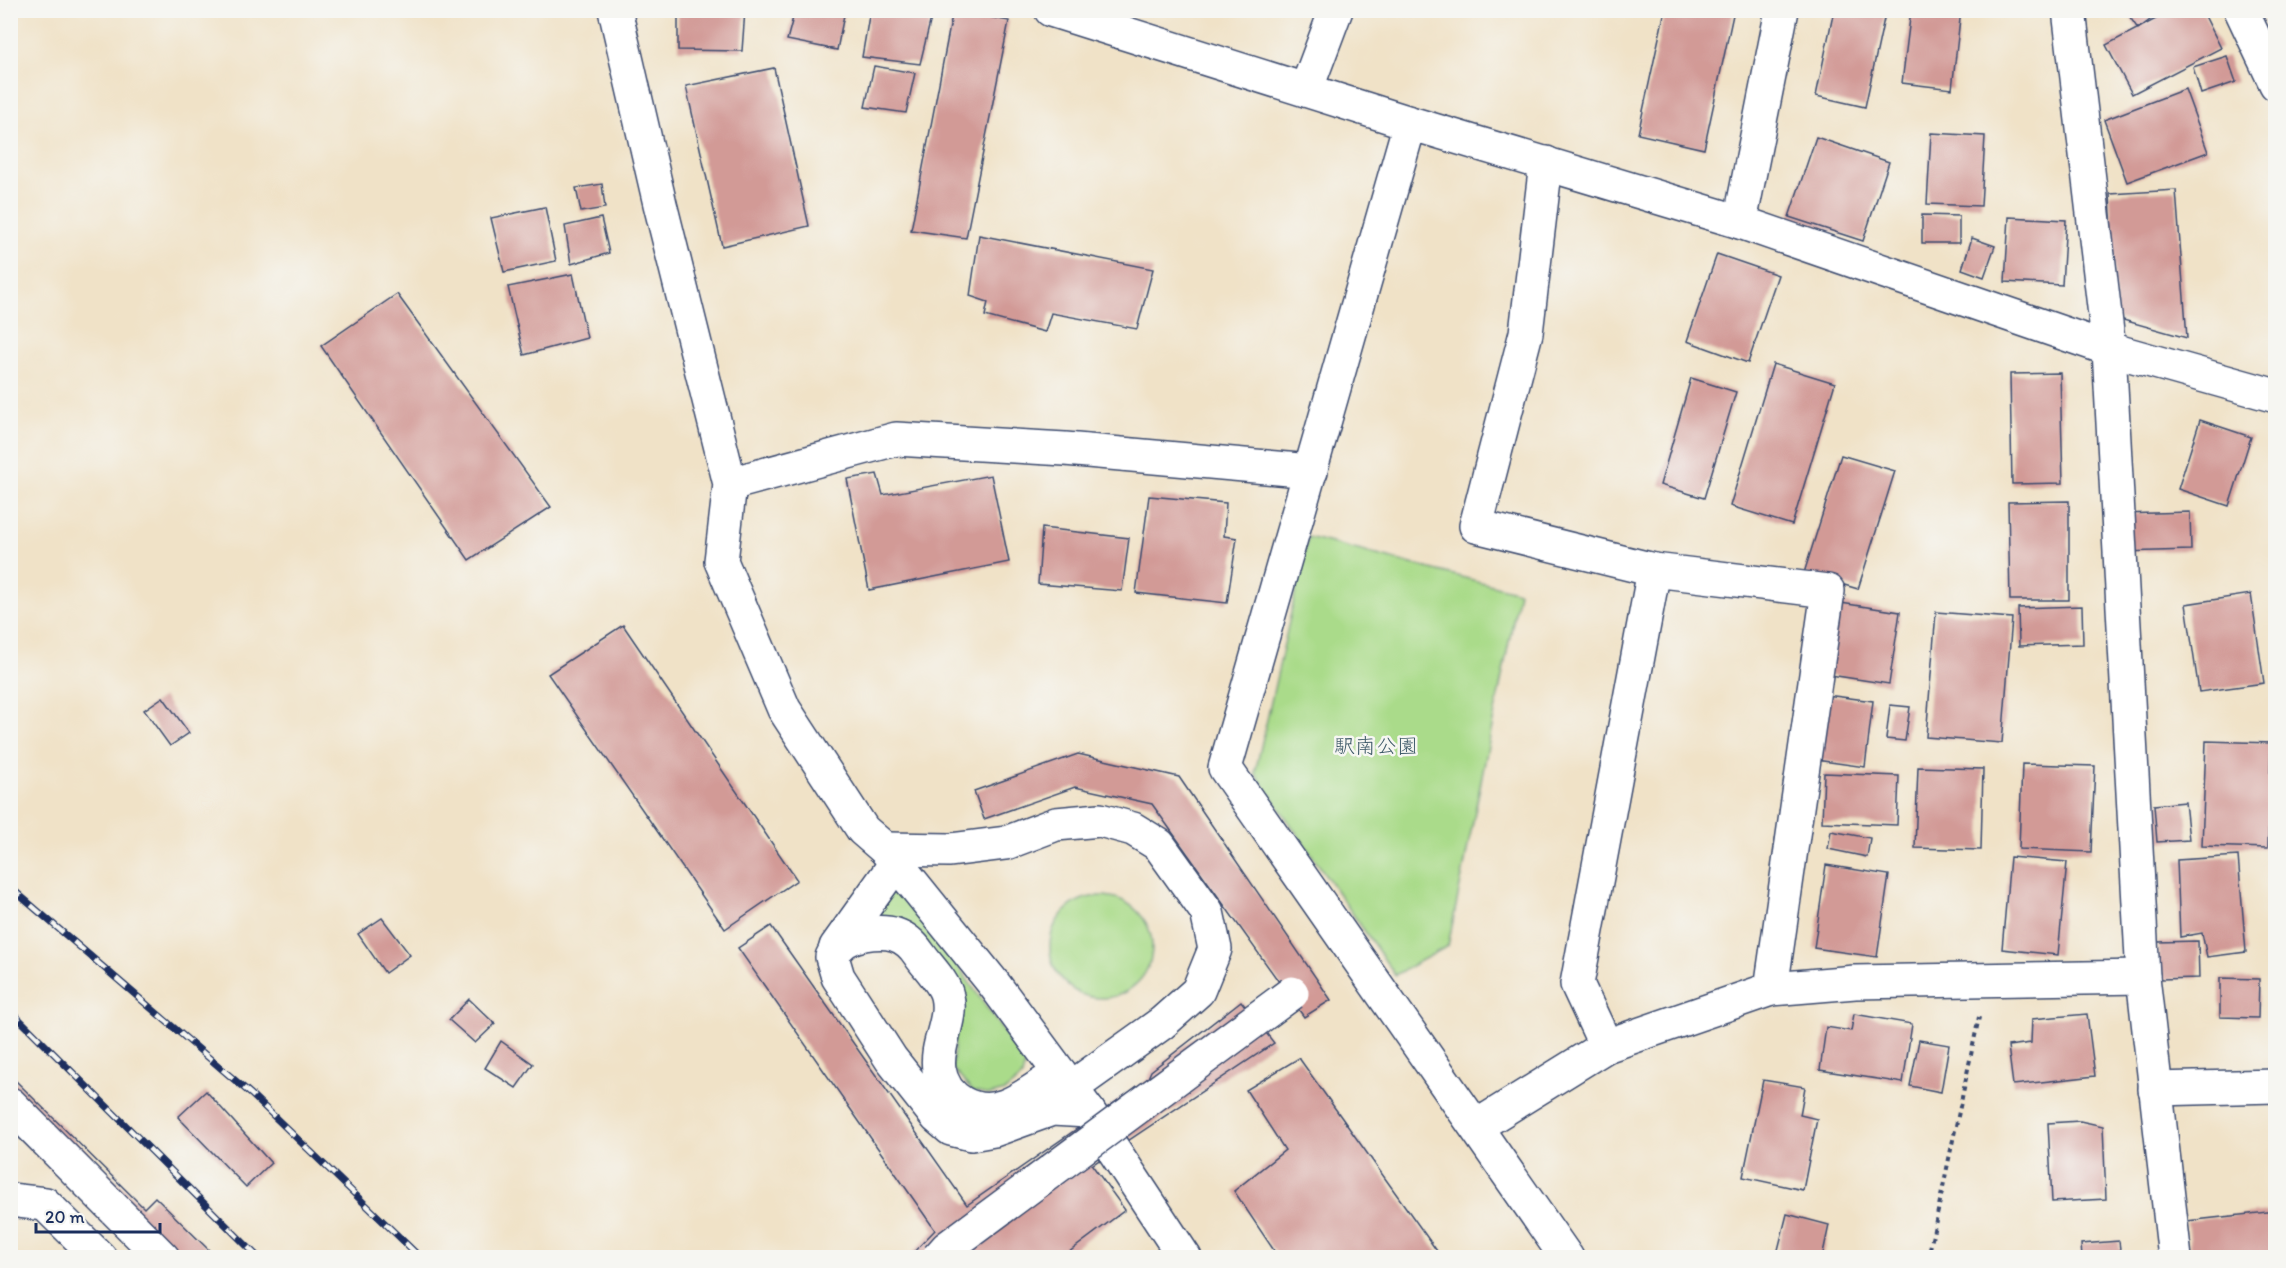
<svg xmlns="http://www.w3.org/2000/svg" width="2286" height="1268" viewBox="0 0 2286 1268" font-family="Itim,'Klee One',sans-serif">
  <rect width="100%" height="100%" fill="#f6f6f2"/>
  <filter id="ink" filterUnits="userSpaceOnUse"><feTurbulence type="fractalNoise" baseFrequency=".0167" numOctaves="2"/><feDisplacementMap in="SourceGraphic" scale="12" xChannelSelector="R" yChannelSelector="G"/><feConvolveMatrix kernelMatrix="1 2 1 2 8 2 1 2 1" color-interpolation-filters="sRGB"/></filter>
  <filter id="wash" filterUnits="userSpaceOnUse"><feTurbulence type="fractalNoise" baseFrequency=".008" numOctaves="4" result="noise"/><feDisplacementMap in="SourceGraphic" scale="24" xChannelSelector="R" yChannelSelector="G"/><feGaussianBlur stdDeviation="1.35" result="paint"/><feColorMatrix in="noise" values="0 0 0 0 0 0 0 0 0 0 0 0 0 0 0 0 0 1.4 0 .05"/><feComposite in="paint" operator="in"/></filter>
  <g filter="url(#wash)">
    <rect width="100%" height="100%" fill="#f0e2c7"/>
    <g fill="#aadb8a" stroke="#628574" stroke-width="1.5">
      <polygon points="1308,537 1519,592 1448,946 1395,975 1255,773"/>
      <polygon points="900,882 1025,1063 1022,1077 1005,1091 990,1095 973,1092 952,1068 960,995 862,924"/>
      <circle cx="1101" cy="947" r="51"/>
    </g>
    <g id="blocks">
      <g fill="#d29a96">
        <polygon points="678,10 745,10 742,51 678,50"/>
        <polygon points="795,10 845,10 837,50 787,40"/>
        <polygon points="870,10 933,10 920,64 862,57"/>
        <polygon points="953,10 1009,21 966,238 911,230"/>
        <polygon points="1665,10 1734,10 1704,149 1638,134"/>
        <polygon points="1834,10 1867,10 1885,14 1865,107 1816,96"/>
        <polygon points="1911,10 1961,10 1952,89 1902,83"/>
        <polygon points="2125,10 2163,10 2138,29"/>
        <polygon points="2173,10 2202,10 2221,48 2132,94 2106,45"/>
        <polygon points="2227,56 2236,82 2201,94 2193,67"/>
        <polygon points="874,66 915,73 906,113 865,107"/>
        <polygon points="774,68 809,226 722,246 686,86"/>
        <polygon points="2185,89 2208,152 2127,182 2104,120"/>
        <polygon points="1931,133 1985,136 1981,206 1927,204"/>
        <polygon points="1816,137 1889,162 1863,241 1789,217"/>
        <polygon points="602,184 605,208 581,212 576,188"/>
        <polygon points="2176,190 2187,338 2116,318 2110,194"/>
        <polygon points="545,207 556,261 504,272 491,218"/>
        <polygon points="1922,215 1959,216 1959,243 1922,243"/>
        <polygon points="2009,217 2066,220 2062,285 2005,282"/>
        <polygon points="601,218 609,253 571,264 565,226"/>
        <polygon points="979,235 1153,269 1137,329 1051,313 1045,332 985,316 988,302 970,296"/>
        <polygon points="1972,238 1995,246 1984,277 1962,269"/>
        <polygon points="1717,254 1778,275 1748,363 1687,341"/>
        <polygon points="573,274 587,338 524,355 508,287"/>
        <polygon points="397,294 551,507 469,560 321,346"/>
        <polygon points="1773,364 1835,383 1792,525 1730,506"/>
        <polygon points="2060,373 2063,483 2012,484 2010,374"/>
        <polygon points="1691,378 1736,392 1704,498 1660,485"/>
        <polygon points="2200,420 2251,437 2229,506 2178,489"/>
        <polygon points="1841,455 1895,471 1858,589 1804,573"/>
        <polygon points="877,474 883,495 991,475 1009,562 869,590 847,479"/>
        <polygon points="1149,496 1226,503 1224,536 1237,538 1227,603 1136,593"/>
        <polygon points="2069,501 2069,600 2010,600 2008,502"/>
        <polygon points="2190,512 2191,550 2121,552 2120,514"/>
        <polygon points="1042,528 1129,538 1122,591 1038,584"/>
        <polygon points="2251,594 2264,683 2199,692 2186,604"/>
        <polygon points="1834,602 1900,612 1889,684 1824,674"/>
        <polygon points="2082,606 2083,644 2019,646 2018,608"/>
        <polygon points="1936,612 2012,618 2002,743 1926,737"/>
        <polygon points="623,625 797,880 725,929 548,674"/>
        <polygon points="1818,694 1873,701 1865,767 1809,759"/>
        <polygon points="163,697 189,733 170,746 144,710"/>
        <polygon points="1890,705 1910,707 1905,741 1886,739"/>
        <polygon points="2206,741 2271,743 2268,848 2202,846"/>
        <polygon points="1078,754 1179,777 1331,1000 1304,1017 1152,804 1075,787 984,819 974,791"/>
        <polygon points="2022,764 2095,766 2091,852 2019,849"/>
        <polygon points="1918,767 1983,769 1981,850 1915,848"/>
        <polygon points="1824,773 1899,776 1897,825 1822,822"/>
        <polygon points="2185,802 2189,840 2157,842 2154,805"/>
        <polygon points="1831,831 1870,838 1867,857 1828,849"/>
        <polygon points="2238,856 2246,952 2207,957 2202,933 2180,937 2177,860"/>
        <polygon points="2010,857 2067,862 2058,955 2002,949"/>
        <polygon points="1826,865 1889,875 1877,957 1814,948"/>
        <polygon points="382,918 410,955 385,973 358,934"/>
        <polygon points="771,926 967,1205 1147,1080 1151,1071 1241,1001 1274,1043 1092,1165 1125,1210 1061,1258 908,1258 935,1230 738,948"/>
        <polygon points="2198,941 2199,978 2159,979 2158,942"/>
        <polygon points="2220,978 2259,979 2258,1018 2220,1017"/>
        <polygon points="469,999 495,1024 475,1043 449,1020"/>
        <polygon points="1854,1014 1912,1024 1903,1083 1820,1070 1826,1027 1851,1031"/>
        <polygon points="2087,1014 2095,1076 2013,1085 2008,1046 2031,1043 2032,1019"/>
        <polygon points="1919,1040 1949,1045 1941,1092 1910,1086"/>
        <polygon points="501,1041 533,1064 516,1088 485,1068"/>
        <polygon points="1299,1058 1442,1258 1279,1258 1234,1191 1285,1150 1246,1090"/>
        <polygon points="1763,1080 1805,1087 1800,1115 1817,1119 1803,1190 1743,1177"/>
        <polygon points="16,1081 144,1208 155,1197 217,1258 142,1258 10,1129 10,1087"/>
        <polygon points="206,1091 271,1163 246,1187 178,1117"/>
        <polygon points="2080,1121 2103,1126 2106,1199 2052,1202 2048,1123"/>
        <polygon points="2276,1211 2276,1258 2191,1258 2187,1221"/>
        <polygon points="1787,1214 1829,1225 1822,1258 1776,1258"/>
        <polygon points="2119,1241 2121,1258 2082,1258 2081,1244"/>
      </g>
    </g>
  </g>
  <g filter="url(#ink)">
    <use href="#blocks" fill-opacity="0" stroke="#3b4a6e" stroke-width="1.5"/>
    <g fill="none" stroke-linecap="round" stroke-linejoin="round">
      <defs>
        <g id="minor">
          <polyline points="615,10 660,204 730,484 721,561 784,709 863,830 885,849 994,984 1088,1111 1185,1258"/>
          <polyline points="1051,10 1410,123 1740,222 2109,349 2276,396"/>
          <polyline points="2069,10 2109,349 2143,977 2175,1258"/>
          <polyline points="2241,10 2276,84"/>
          <polyline points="1306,90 1336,10"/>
          <polyline points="1410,123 1225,768 1567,1258"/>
          <polyline points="1546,163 1526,333 1476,526 1654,570"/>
          <polyline points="1740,222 1782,10"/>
          <polyline points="730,484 896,439 1065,449 1311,471"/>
          <polyline points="885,849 950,850 1006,843 1056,824 1100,820 1133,829 1159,845 1207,912 1215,949 1198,991 1162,1023 1071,1088"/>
          <polyline points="836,947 896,863"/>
          <polyline points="1606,1046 1577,984 1654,570 1828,591 1771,989"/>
          <path d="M1060,1073C1043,1083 1024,1099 1005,1106C975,1117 944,1100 939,1069C935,1044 953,1021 947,996C944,982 927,966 919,954C905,933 888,930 864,934C849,937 838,943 832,957L838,977L891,1059L937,1117L951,1129L971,1134L994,1130L1052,1109L1088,1111"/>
          <polyline points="2155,1089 2276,1086"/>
          <polyline points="10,1104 163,1258"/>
          <polyline points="1477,1126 1606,1046 1771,989 1855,982 2143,977"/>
          <polyline points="10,1200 45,1204 100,1258"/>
        </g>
      </defs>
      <use href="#minor" stroke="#3b4a6e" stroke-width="36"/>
      <polyline stroke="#3b4a6e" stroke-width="4" stroke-dasharray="4.5 4.5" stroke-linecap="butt" points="1928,1258 1979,1017"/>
      <use href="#minor" stroke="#fff" stroke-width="33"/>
      <defs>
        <g id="rail">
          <polyline points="10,887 251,1094 421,1258"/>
          <polyline points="10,1010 259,1258"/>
        </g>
      </defs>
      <use href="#rail" stroke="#1b2f5e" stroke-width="7"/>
      <use href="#rail" stroke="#f6f6f2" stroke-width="4.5" stroke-dasharray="14" stroke-linecap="butt"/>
      <defs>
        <polyline id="minor-bridge" points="938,1258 947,1248 1292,993"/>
      </defs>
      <use href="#minor-bridge" stroke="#3b4a6e" stroke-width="36" stroke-linecap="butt"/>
      <use href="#minor-bridge" stroke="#fff" stroke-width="33"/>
    </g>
  </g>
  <g text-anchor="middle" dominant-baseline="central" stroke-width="5" stroke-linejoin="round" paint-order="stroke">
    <g font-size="21" fill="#3f5a69" stroke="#f6f6f2">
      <text x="1376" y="745">駅南公園</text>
    </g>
  </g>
  <rect width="2286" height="1268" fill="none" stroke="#f6f6f2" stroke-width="36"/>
  <path d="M36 1223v9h124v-9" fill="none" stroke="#1b2f5e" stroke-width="3"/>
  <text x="45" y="1223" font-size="18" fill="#1b2f5e" stroke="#f6f6f2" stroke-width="4.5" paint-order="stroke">20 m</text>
</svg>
